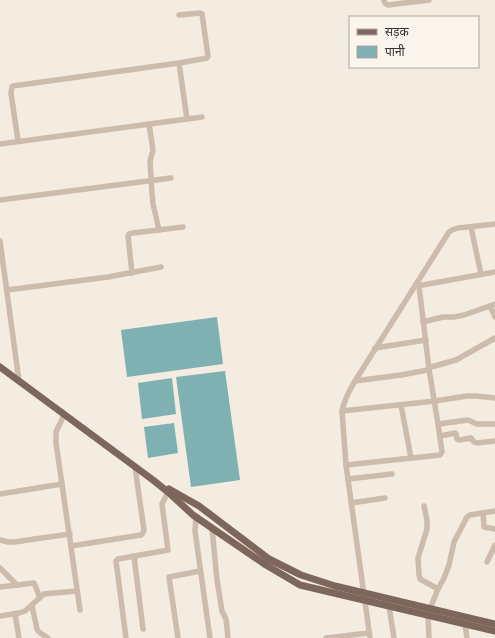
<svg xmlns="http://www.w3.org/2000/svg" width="495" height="638" viewBox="0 0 495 638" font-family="'IBM Plex Sans','Noto Sans Devanagari',sans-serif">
  <rect width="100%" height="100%" fill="#f4ebe1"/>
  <g fill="#7fb0b2">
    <polygon points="217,317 223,364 127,377 121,330"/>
    <polygon points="225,371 240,480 191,487 176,377"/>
    <polygon points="172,378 176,414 142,419 138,383"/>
    <polygon points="174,423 178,453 148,458 144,427"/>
  </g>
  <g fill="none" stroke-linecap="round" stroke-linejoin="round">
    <g stroke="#cdbbac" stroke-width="5.5">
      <polyline points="384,0 385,3 388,5 429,0"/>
      <polyline points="179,63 187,119"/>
      <polyline points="149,124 153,150 150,161 152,193 153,204 159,230"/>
      <polyline points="18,141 11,93 12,87 13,86 179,63 207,58 208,56 202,14 200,13 179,15"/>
      <polyline points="0,144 202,117"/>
      <polyline points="0,200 171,178"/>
      <polyline points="471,227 481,274"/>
      <polyline points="0,241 19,381"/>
      <polyline points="132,273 128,236 129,234 133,233 183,227"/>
      <polyline points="417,286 495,272"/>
      <polyline points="419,286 429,369 438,424"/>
      <polyline points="7,290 108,277 161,267"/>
      <polyline points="490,306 495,317"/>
      <polyline points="423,322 443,317 454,317 464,315 495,304"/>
      <polyline points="375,348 426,340"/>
      <polyline points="355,381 401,375 428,370 431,367 456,360 495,338"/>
      <polyline points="401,405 411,458"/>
      <polyline points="342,411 435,401 467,396 476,396 495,398"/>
      <polyline points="64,415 56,432 56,443 67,519 80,610"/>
      <polyline points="440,436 455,433 456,434 457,439 459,440 471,438 474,442 477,443 495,441"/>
      <polyline points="346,465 440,455 442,452 438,424 468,420 477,424 495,424"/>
      <polyline points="348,479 392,474"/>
      <polyline points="0,494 62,484"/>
      <polyline points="351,503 385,498"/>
      <polyline points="424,506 427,520 427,529 418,558 419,575 420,579 438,589"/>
      <polyline points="483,513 484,527 495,529"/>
      <polyline points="196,517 195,531 210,638"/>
      <polyline points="212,528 217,580 222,611 226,619 228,638"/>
      <polyline points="0,540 8,542 14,542 70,534"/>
      <polyline points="71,546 141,535 143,533 144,530 135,467"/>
      <polyline points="134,556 143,629"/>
      <polyline points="487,562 495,545"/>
      <polyline points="0,568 17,585"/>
      <polyline points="0,587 34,583 35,585 40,598"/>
      <polyline points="32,606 37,629 39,632 48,638"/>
      <polyline points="389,606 394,638"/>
      <polyline points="430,609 438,589 444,578 449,565 454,542 467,517 470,515 495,511"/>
      <polyline points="15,614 19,638"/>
      <polyline points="428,615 429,638"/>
      <polyline points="0,616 19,613 25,611 44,594 77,591"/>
      <polyline points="465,624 467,638"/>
      <polyline points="126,638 116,561 118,559 168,550 162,504 168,492"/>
      <polyline points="178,638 169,577 200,571"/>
      <polyline points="326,638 369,633"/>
      <path d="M370,638L346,465L342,411C344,400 349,391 355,381L449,232L452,230L458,228L495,224"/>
    </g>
    <g stroke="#7d675c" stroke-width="7">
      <polyline points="0,367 153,480 168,492 193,515 266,565 300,585 495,631"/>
      <polyline points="169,489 199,506 269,559 301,575 335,586 495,624"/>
    </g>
  </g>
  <rect x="349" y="16" width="130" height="52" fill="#fbf5ee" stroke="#aea6a0"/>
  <rect x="357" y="29" width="20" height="6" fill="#7d675c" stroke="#aea6a0"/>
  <text x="385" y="36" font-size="12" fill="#3b302b">सड़क</text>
  <rect x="357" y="46" width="20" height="12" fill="#7fb0b2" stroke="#aea6a0"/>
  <text x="385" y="56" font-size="12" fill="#3b302b">पानी</text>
</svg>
